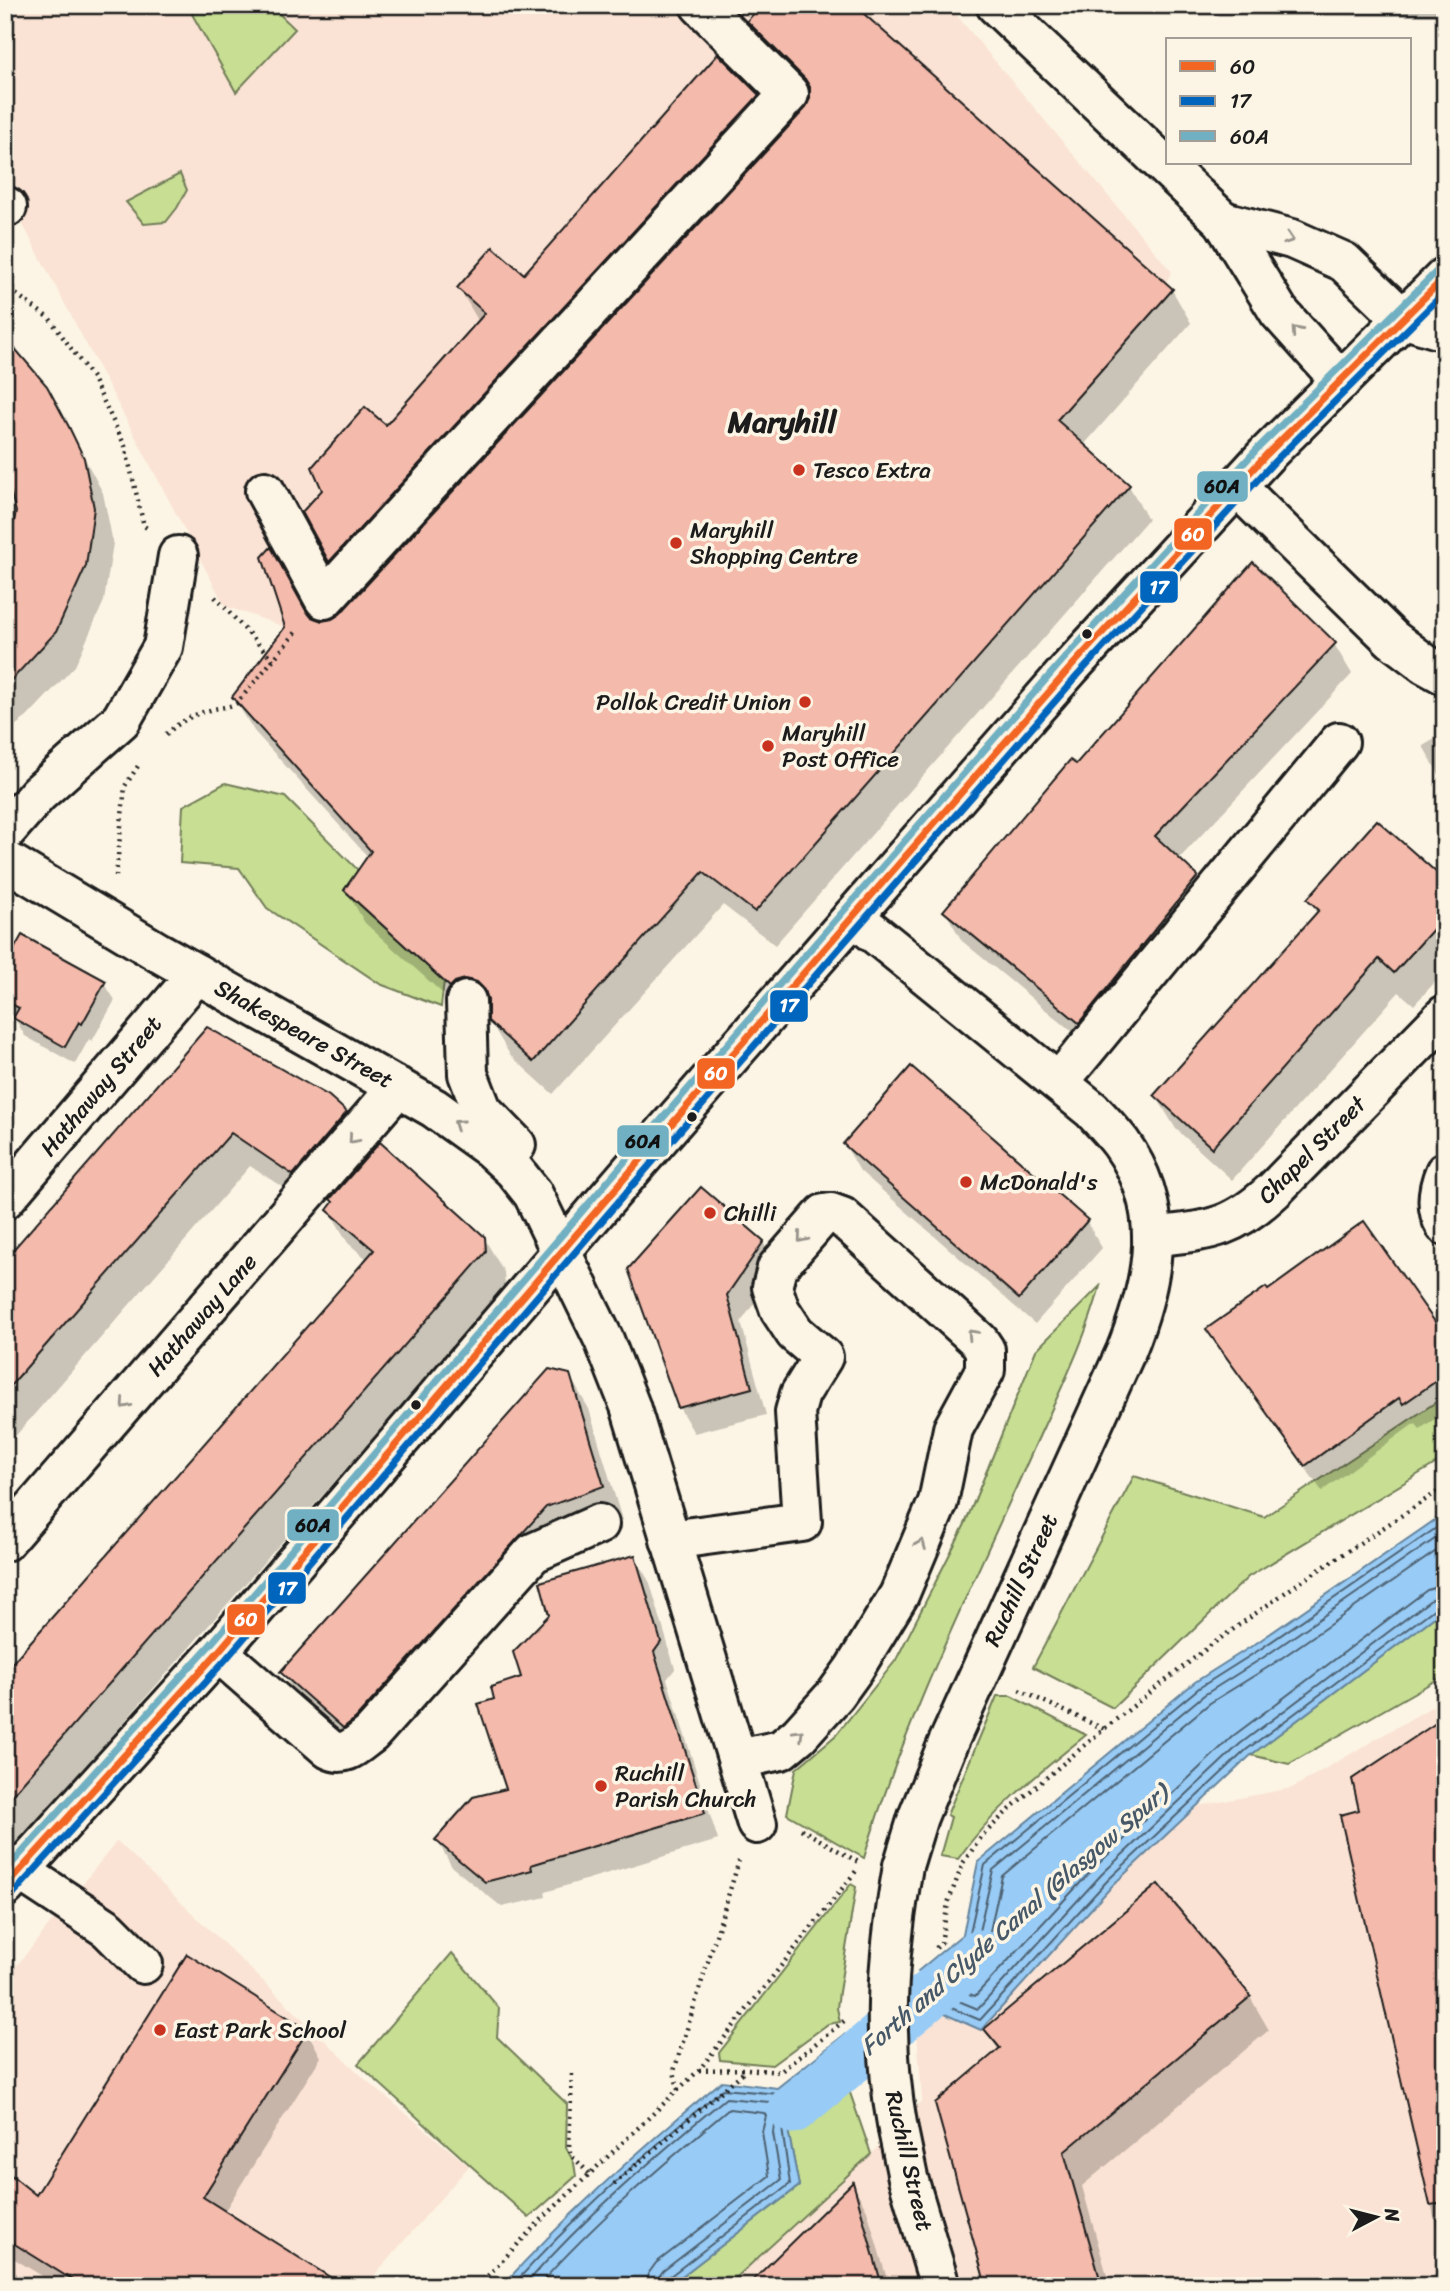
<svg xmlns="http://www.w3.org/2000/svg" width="1450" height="2291" viewBox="0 0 1450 2291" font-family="Sriracha,sans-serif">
  <rect width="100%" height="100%" fill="#fcf5e5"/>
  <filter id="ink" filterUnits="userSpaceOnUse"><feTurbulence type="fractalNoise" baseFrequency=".0143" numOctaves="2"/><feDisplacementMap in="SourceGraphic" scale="14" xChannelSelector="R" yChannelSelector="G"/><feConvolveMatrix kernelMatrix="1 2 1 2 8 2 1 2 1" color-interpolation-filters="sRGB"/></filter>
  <g filter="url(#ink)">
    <g fill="#fae3d4">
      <polygon points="5,5 948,5 1172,272 1166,282 1173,289 1057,420 1130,485 755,912 703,873 533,1062 344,890 371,850 232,698 285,627 225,606 5,191"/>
      <polygon points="1445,1699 1445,2286 727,2286 871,2154 922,2100 916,2019 931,2008 981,2029 1113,1885 1198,1806 1292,1788"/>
      <polygon points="117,1841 366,2080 469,2166 365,2286 5,2286 5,1980"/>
    </g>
    <g fill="#c7de93" stroke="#727d58" stroke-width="2">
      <polygon points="199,5 270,5 295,29 236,92 192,14"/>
      <polygon points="180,174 187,190 177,208 166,222 144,224 126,202"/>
      <polygon points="225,783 285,797 358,870 344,890 444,981 441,1007 380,984 267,908 239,868 180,863 183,806"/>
      <path d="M1100,1286C1084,1346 1054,1402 1029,1459C970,1590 905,1720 864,1858L787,1814L796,1769L836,1735L896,1660L965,1524L1036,1350Z"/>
      <polygon points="1445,1396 1445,1458 1248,1577 1113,1708 1033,1667 1134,1476 1264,1517"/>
      <polygon points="1445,1609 1445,1675 1289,1764 1251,1755"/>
      <path d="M997,1696H1011L1086,1735C1040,1772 992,1810 958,1859L940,1856L951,1817L947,1815Z"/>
      <polygon points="851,1884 856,1887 839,1992 837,2008 840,2022 828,2024 772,2065 720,2060 719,2053"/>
      <polygon points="452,1953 499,2008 497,2037 567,2104 566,2147 574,2163 576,2176 529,2218 358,2064"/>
      <polygon points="846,2081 871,2154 727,2286 669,2286 799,2186 788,2130"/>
    </g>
    <g fill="#98cbf5" stroke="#66859e" stroke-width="2">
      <polygon points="1445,1513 1445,1609 1251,1755 1113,1885 981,2030 931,2008 918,1971 963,1934 978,1862 1195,1682 1255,1644"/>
      <path d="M844,2035L846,2081L788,2130L799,2186L669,2286H502C570,2211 644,2145 722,2081L777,2088Z"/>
    </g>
    <g fill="#0003">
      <polygon points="754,5 851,5 1172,290 1191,323 1083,446 1129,486 1148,519 775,945 723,905 553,1094 510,1055 490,1021 490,1013 485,1012 471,1019 365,923 346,890 369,858 254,731 234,698 310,618 322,623 333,621 341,616 807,110 812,99 769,55 749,21 758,12"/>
      <polygon points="1094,5 1445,5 1445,16 1100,15"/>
      <polygon points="757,96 777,129 349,594 304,513 386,428 479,322 459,288 524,277"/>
      <polygon points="65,422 103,493 113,543 104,601 75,666 27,717 5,733 5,563"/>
      <polygon points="1334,644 1352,674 1178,860 1197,877 1214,907 1097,1052 962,941 945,911 1076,767"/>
      <polygon points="1445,733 1445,785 1423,746"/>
      <polygon points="1445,883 1445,971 1414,1005 1399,992 1232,1180 1176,1129 1156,1096 1318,914 1309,899"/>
      <polygon points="5,969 104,983 115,1000 92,1041 89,1039 75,1064 25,1036 14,1017 5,1011"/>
      <polygon points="207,1030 328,1097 346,1113 365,1147 313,1207 250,1166 5,1448 5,1261"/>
      <polygon points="911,1069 1087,1222 1102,1248 1035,1324 860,1171 845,1145"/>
      <polygon points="329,1210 484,1238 504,1272 505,1287 5,1858 5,1673 368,1260 348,1243"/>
      <polygon points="763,1242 778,1269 741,1322 766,1415 694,1433 679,1407 630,1270"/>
      <polygon points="1268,1292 1445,1339 1445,1412 1420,1429 1415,1423 1322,1491 1224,1356 1209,1330"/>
      <polygon points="569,1375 589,1409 622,1520 565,1540 364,1760 302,1706 283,1673"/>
      <polygon points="635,1557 650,1583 675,1669 667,1679 718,1840 545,1892 546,1897 502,1907 452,1867 437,1840 508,1790 496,1700 523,1679"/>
      <polygon points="1445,1719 1445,2264 1342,1817 1361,1811"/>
      <polygon points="1158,1886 1250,1997 1269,2030 1082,2186 1110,2286 988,2286 999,2051 986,2030"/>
      <polygon points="307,2031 321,2057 224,2212 341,2286 58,2286 5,2253 5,2173 37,2197"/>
      <polygon points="853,2185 867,2210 889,2286 749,2286"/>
    </g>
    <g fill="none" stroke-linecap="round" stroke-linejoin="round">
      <g stroke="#4e6273" stroke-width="2">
        <polyline points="1445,1522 1259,1650 1199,1688 985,1865 969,1937 927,1973 937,2002 980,2020 1108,1880 1246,1750 1438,1606 1445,1604"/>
        <polyline points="1445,1532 1264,1657 1204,1695 993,1870 977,1940 938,1976 944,1995 978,2009 1102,1874 1240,1744 1432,1599 1445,1596"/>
        <polyline points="1445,1545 1270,1666 1210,1703 1002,1876 987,1945 980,1953 950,1979 952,1988 975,1996 1095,1867 1233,1736 1427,1590 1445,1585"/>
        <path d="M512,2286C577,2214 648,2150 723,2089L779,2094L832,2053H836L838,2078L782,2128L790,2184L669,2277L666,2286"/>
        <path d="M524,2286C585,2217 654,2157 726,2098L780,2103L809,2082H813L814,2087L778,2118L774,2125L773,2133L781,2180L663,2271L658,2278L657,2286"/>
        <path d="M538,2286C596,2221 662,2165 729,2109L764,2113L766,2116L762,2132L769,2176L656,2263L648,2274L646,2286"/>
      </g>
      <polyline stroke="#98cbf5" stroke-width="49" points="793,2109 979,1954"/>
    </g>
    <g fill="#f4baab" stroke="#1c1c1c" stroke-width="2">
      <polygon points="761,5 854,5 1173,289 1057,420 1130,485 755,912 703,872 533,1062 488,1021 488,1000 485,990 477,982 465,979 455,982 450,987 344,890 371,851 232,697 285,627 262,557 271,547 305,609 311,617 322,621 332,619 340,614 805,109 810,98 810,87 805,79 747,21"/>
      <polygon points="718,54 759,95 329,562 302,512 322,490 312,467 365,407 386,425 485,313 457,288 493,247 524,274"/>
      <polygon points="5,337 47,386 69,427 84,458 94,508 86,566 56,632 5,687 5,560 16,512 5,472"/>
      <polygon points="1253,562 1336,643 1155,836 1198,876 1079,1023 943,911 1070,760 1076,764"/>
      <polygon points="1377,820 1445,880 1445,916 1394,973 1379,959 1212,1148 1154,1095 1319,910 1307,899"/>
      <polygon points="22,935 106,981 82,1024 79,1022 65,1047 13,1018 19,1008 5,1001 5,965"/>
      <polygon points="207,1027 329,1096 347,1112 293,1175 231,1133 5,1392 5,1259"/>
      <polygon points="911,1066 1088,1220 1019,1299 843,1144"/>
      <polygon points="380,1142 485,1237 486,1252 5,1803 5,1671 374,1250 327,1210 333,1202 330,1199"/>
      <polygon points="701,1187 764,1241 727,1295 752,1388 678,1408 628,1269"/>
      <polygon points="1364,1221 1445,1336 1445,1375 1403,1404 1399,1398 1305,1466 1206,1329 1266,1287 1268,1290"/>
      <polygon points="549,1369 570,1374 604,1486 546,1507 356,1718 343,1728 280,1672"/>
      <polygon points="635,1555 661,1642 654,1652 705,1813 531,1865 532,1870 485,1882 435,1840 473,1797 506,1789 478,1704 494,1699 491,1687 521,1677 513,1652 549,1615 540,1582"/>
      <polygon points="1445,1717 1445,2203 1430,2205 1340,1815 1359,1810 1352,1779"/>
      <polygon points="1158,1884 1251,1996 1064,2152 1102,2286 986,2286 935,2103 1000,2048 984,2029"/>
      <polygon points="187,1954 308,2030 203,2197 344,2286 82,2286 5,2238 5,2170 36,2195"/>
      <polygon points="853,2182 882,2286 747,2286"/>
    </g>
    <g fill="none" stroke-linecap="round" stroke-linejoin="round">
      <defs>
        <g id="minor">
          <polyline points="996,5 1223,221 1279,312 1341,381"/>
          <polyline points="5,206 7,207"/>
          <polyline points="1223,221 1292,239 1344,262 1402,318 1445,331"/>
          <polyline points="1237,487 1392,639 1425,664 1445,675"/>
          <polyline points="265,491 324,599 789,94 700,5"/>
          <polyline points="5,832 38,794 121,720 163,647 178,556"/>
          <polyline points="5,860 158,952 434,1108 490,1148 514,1170 533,1194 604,1340 630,1406 757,1824"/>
          <path d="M853,916L1092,1110C1102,1121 1112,1131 1121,1143C1169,1210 1154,1281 1126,1351L948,1743L918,1817L903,1866"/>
          <polyline points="466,1001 468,1074 482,1110 516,1145"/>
          <polyline points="1059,1082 1339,742"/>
          <path d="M1445,1172C1438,1189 1435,1208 1445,1225"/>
          <polyline points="5,1199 197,974"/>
          <path d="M1152,1237C1208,1230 1230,1231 1274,1190L1445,1015"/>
          <polyline points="670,1540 802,1522 795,1412 800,1394 823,1357 795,1333 780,1310 772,1287 777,1268 824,1214 831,1213 842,1217 979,1341 985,1350 985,1370 953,1429 938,1502 899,1595 854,1669 836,1694 799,1735 781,1750 738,1759"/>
          <polyline points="5,1541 398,1087"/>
          <path d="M218,1652L329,1749C346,1758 357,1744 371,1734L533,1553L599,1524"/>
          <polyline points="20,1871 108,1929 143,1964"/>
          <polyline points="898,2130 908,2178 940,2286"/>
        </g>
        <polyline id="major" points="5,1887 218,1652 635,1166 1070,668 1266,455 1445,277"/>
      </defs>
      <use href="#minor" stroke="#1c1c1c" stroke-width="44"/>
      <use href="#major" stroke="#1c1c1c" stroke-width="44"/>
      <g stroke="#1c1c1c" stroke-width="4.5" stroke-dasharray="2 5" stroke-linecap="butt">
        <polyline points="5,286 50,319 93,379 125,446 144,526 147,528"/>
        <polyline points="215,597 273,660"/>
        <path d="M166,734C180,722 193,714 210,710C220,707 228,708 237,703L297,631"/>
        <polyline points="116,876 125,786 138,766"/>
        <polyline points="1019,1690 1104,1729"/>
        <polyline points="801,1829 860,1863"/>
        <polyline points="936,1948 941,1943 948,1903 963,1863 982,1836 1014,1805 1104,1729 1211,1645 1293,1587 1445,1487"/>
        <polyline points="699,2070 747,2069 780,2072 844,2021"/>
        <polyline points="572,2074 569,2148 571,2155 590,2174"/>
        <polyline points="678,2090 674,2071 739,1861"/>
        <polyline points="614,2184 746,2070"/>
        <polyline points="478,2286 538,2223 699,2070 856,1871"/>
      </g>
      <use href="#minor" stroke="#fcf5e5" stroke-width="38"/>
      <use href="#major" stroke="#fcf5e5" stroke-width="38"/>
      <defs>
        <path id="minor-bridge" d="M898,2130C881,2038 887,1958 903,1866"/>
      </defs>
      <use href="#minor-bridge" stroke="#1c1c1c" stroke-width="44" stroke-linecap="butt"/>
      <use href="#minor-bridge" stroke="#fcf5e5" stroke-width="38"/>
      <defs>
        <polyline id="bus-1" points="5,1887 218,1652 635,1166 1070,668 1266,455 1445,277"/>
        <polyline id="bus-2" points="13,1894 226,1659 643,1173 1078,675 1274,462 1445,292"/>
        <polyline id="bus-3" points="5,1871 210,1645 627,1159 1062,661 1258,448 1438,270"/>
      </defs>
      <use href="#bus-1" stroke="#fcf5e5" stroke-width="12"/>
      <use href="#bus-2" stroke="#fcf5e5" stroke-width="12"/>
      <use href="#bus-3" stroke="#fcf5e5" stroke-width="12"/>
      <use href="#bus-1" stroke="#f26522" stroke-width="7"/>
      <use href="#bus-2" stroke="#0065bd" stroke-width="7"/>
      <use href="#bus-3" stroke="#70b0c2" stroke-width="7"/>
    </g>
    <defs><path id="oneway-chevron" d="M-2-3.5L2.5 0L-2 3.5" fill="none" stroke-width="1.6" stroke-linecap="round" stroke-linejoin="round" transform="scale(1.75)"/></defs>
    <g stroke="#97938b">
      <use href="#oneway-chevron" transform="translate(1289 239) rotate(18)"/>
      <use href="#oneway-chevron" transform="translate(1296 331) rotate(-132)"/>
      <use href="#oneway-chevron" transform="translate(458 1124) rotate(-145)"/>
      <use href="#oneway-chevron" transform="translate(353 1139) rotate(131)"/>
      <use href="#oneway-chevron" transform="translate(802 1238) rotate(130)"/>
      <use href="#oneway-chevron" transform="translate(972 1334) rotate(-133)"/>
      <use href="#oneway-chevron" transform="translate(125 1404) rotate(131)"/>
      <use href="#oneway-chevron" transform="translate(921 1544) rotate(-68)"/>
      <use href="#oneway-chevron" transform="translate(799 1734) rotate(-44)"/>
    </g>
  </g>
  <g fill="#c8321e" stroke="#fcf5e5" stroke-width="2.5">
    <circle cx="799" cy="470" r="7"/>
    <circle cx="676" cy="543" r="7"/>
    <circle cx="805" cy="702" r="7"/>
    <circle cx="768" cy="746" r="7"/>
    <circle cx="966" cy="1182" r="7"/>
    <circle cx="710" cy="1213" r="7"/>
    <circle cx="601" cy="1786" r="7"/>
    <circle cx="160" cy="2030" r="7"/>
  </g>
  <g fill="#1c1c1c" stroke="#fcf5e5" stroke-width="2.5">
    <circle cx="1087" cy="634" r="6"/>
    <circle cx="692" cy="1117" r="6"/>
    <circle cx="416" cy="1405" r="6"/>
  </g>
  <g text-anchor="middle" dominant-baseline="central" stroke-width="7" stroke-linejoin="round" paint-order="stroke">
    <g font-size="23" fill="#1c1c1c" stroke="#fcf5e5" text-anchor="start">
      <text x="813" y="470">Tesco Extra</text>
      <text x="690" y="530">Maryhill<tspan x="690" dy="26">Shopping Centre</tspan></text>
      <text x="791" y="702" text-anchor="end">Pollok Credit Union</text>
      <text x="782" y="733">Maryhill<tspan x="782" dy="26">Post Office</tspan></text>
      <text x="980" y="1182">McDonald's</text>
      <text x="724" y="1213">Chilli</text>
      <text x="615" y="1773">Ruchill<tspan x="615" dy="26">Parish Church</tspan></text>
      <text x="174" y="2030">East Park School</text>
    </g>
    <g font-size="23" fill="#1c1c1c" stroke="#fcf5e5">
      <text transform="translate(304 1034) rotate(29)">Shakespeare Street</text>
      <text transform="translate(101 1086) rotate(-50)">Hathaway Street</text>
      <text transform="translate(1312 1150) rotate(-45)">Chapel Street</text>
      <text transform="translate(202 1315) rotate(-49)">Hathaway Lane</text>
      <text transform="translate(1021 1580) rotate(-65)">Ruchill Street</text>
      <text transform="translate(909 2161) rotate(77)">Ruchill Street</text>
    </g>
    <g font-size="24" font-style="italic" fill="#475968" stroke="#fcf5e5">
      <text transform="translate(1014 1920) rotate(-41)">Forth and Clyde Canal (Glasgow Spur)</text>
    </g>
    <g font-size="30" font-weight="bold" fill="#1c1c1c" stroke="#fcf5e5">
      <text x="782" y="422">Maryhill</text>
    </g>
  </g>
  <g stroke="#fcf5e5" stroke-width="2.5">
    <rect x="1196" y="470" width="53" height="33" rx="7" fill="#70b0c2"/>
    <rect x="1173" y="517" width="40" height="34" rx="7" fill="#f26522"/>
    <rect x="1139" y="570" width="40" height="34" rx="7" fill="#0065bd"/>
    <rect x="769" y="989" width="40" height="34" rx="7" fill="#0065bd"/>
    <rect x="696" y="1057" width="40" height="33" rx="7" fill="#f26522"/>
    <rect x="616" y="1124" width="54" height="34" rx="7" fill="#70b0c2"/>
    <rect x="286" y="1508" width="54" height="34" rx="7" fill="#70b0c2"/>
    <rect x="267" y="1571" width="40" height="34" rx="7" fill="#0065bd"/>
    <rect x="226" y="1603" width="40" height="33" rx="7" fill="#f26522"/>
  </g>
  <g font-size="19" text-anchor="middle" font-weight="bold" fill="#fff">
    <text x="1193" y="541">60</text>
    <text x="1159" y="594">17</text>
    <text x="789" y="1012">17</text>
    <text x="716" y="1080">60</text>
    <text x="287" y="1595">17</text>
    <text x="246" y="1626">60</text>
  </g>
  <g font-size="19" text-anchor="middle" font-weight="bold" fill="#111">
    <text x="1222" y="493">60A</text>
    <text x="643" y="1148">60A</text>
    <text x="313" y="1532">60A</text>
  </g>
  <rect width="1450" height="2291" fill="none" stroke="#fcf5e5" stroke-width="28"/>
  <rect x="14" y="14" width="1422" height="2263" fill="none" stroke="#1c1c1c" stroke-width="2.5" filter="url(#ink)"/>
  <rect x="1166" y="38" width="245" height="126" fill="#fcf5e5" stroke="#a29e95" stroke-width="2"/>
  <rect x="1180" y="61" width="35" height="10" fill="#f26522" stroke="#a29e95" stroke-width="2"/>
  <text x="1230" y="74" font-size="21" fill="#1c1c1c">60</text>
  <rect x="1180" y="96" width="35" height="10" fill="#0065bd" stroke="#a29e95" stroke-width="2"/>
  <text x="1230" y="108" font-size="21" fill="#1c1c1c">17</text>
  <rect x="1180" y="131" width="35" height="10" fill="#70b0c2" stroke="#a29e95" stroke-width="2"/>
  <text x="1230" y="144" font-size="21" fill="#1c1c1c">60A</text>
  <g transform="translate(1376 2217) rotate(83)" stroke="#fcf5e5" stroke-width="5" paint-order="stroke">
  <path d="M0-5L12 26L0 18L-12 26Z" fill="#1c1c1c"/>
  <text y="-10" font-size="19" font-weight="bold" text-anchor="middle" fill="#1c1c1c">N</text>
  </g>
</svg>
